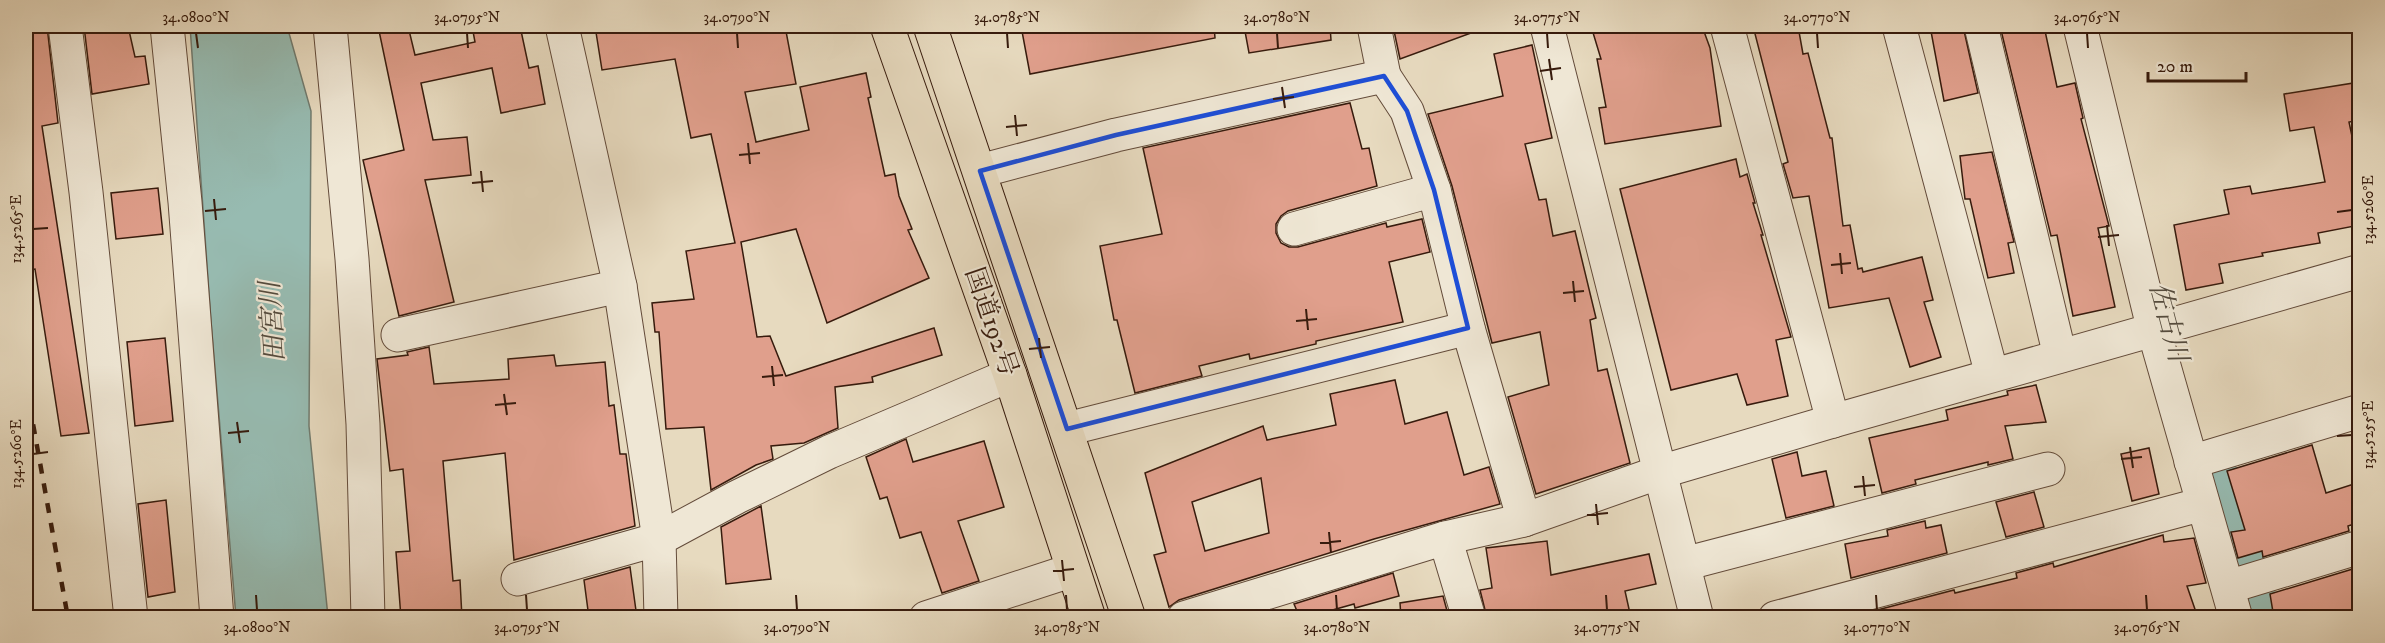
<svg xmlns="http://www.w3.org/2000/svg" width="2385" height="643" viewBox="0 0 2385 643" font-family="'IM FELL DW Pica','Noto Serif JP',serif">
  <rect width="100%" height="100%" fill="#e7dabf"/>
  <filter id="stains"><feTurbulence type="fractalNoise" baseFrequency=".00333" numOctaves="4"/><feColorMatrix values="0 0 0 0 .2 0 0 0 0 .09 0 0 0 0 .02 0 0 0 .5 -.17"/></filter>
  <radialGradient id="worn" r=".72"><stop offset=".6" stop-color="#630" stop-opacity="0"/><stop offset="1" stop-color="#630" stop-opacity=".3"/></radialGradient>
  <polygon fill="#97bbb1" stroke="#717b6f" stroke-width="1.5" points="190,26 287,26 311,111 309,426 328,617 236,617 211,321"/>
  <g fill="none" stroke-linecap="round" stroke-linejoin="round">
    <polyline stroke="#97bbb1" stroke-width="58" points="2212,482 2253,618"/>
  </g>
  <g fill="#e09f8c" stroke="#371b0d" stroke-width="1.5" fill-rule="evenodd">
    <polygon points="26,26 47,26 58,123 42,126 89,433 61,436 35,269 28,270 26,254"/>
    <polygon points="84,26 128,26 135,57 145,56 149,84 92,94"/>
    <polygon points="378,26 408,26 415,55 475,42 472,26 520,26 529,68 538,66 545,104 501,113 492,68 421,83 433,140 467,137 471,175 425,180 454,302 399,316 363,160 404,150"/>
    <polygon points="595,26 785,26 796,84 745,92 756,142 809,130 800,87 866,73 871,97 868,98 885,176 895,174 899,196 912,229 908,230 929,278 827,323 796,229 741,242 757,337 770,336 786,376 934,328 942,355 872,377 873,382 835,387 838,428 804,443 771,446 773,459 756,465 711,490 704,427 666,429 659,332 655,332 652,303 694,299 686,251 735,243 711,134 691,138 675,59 602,70"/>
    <polygon points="1021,26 1214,26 1215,38 1030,74"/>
    <polygon points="1244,26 1330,26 1331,40 1249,53"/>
    <polygon points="1393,26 1482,26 1482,29 1400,59"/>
    <polygon points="1591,26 1702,26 1710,48 1721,126 1605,144 1599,108 1606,107 1597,59 1601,59"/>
    <polygon points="1753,26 1798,26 1803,54 1808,53 1830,138 1832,138 1843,226 1850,225 1858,269 1862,268 1863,272 1922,257 1933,300 1924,302 1941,357 1910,367 1889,298 1829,308 1809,196 1793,198 1783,164 1788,162"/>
    <polygon points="1930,26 1963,26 1978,93 1944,101"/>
    <polygon points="2000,26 2044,26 2057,87 2075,83 2083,118 2081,119 2109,226 2098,228 2115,307 2073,316 2057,235 2051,236"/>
    <polygon points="1532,45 1552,138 1525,144 1539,200 1546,199 1553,236 1575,231 1596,318 1590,320 1598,371 1607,369 1630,463 1536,494 1508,397 1549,385 1540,332 1492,343 1452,186 1428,114 1503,96 1494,54"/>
    <polygon points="2360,82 2360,120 2349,122 2360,174 2360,225 2318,233 2320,243 2262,253 2263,256 2219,264 2223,283 2186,290 2174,225 2229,214 2224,190 2250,186 2252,194 2325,182 2314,127 2290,131 2284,94"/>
    <polygon points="1350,103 1362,149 1369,148 1377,186 1288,211 1281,216 1276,224 1276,233 1281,243 1289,247 1298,247 1386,223 1387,227 1422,219 1430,252 1389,262 1403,322 1316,341 1316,344 1250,359 1249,354 1199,366 1202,376 1135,393 1117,320 1114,320 1100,246 1162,234 1143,148"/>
    <polygon points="1992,152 2014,242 2008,243 2014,273 1988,278 1970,199 1965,199 1960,156"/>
    <polygon points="1736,159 1740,177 1747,174 1755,203 1753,203 1763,235 1761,235 1791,337 1776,340 1788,396 1747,405 1737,374 1671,390 1620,189"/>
    <polygon points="158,188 163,234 116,239 111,193"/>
    <polygon points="165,338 173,421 135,426 127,342"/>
    <polygon points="429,347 434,384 509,379 508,359 554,355 556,366 605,362 609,406 614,405 620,454 626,454 635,526 514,560 505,453 443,461 453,581 460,580 462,618 401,618 396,552 410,551 403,469 390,471 377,359 408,355 407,352"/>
    <path d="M1395,380L1405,424L1447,412L1464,475L1489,467L1500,504L1374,539L1179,600L1169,607L1154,555L1166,552L1145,473L1263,426L1267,440L1336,425L1330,394ZM1261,478L1269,533L1205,551L1192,502Z"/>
    <polygon points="2036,385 2046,422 2005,426 2013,459 1988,465 1988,462 1915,480 1916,484 1882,493 1869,438 1948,420 1946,410 2008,395 2007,391"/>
    <polygon points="906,439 913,462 984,441 1004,507 958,521 979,581 942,593 921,532 900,538 887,497 880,499 866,457"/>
    <polygon points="2312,445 2326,493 2360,482 2360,522 2348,526 2349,531 2263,557 2262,551 2238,558 2231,532 2245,530 2227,471"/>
    <polygon points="2149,448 2159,494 2132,501 2121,454"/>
    <polygon points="1797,452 1802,476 1826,471 1834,506 1786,518 1772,459"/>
    <polygon points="2034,492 2044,527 2006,537 1996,502"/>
    <polygon points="166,500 175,592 148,597 138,504"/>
    <polygon points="761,506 771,579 726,584 721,527"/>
    <polygon points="1925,521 1926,528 1941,525 1947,553 1851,578 1845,544 1888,536 1887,530"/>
    <polygon points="2163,535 2164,542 2194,538 2206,583 2187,586 2198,618 1859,618 1858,615 1954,590 1955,593 2017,578 2016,573 2053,563 2054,567"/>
    <polygon points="1547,541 1551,575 1649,554 1656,584 1625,591 1631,618 1487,618 1480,590 1492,588 1486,548"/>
    <polygon points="630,567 637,618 589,618 584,580"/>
    <polygon points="2356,568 2360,582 2360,610 2327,618 2274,618 2270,594"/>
    <polygon points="1393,573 1399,596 1355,608 1354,604 1304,618 1300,618 1294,604"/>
    <polygon points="1443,596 1449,618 1401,618 1400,603"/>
  </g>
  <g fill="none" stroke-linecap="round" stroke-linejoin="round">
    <defs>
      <g id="minor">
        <polyline points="65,26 86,192 131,618"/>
        <polyline points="167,26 185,202 217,618"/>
        <polyline points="330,26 352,259 363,424 368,618"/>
        <polyline points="562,26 620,286 659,539 661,618"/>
        <polyline points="1547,26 1697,618"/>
        <polyline points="1727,26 1833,421"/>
        <polyline points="1899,26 1992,375"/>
        <polyline points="1981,26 2060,356"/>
        <polyline points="2080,26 2154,331 2236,618"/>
        <polyline points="1384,76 1407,111 1434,190 1468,328 1524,520"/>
        <polyline points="980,171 1116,135 1384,76 1374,26"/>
        <polyline points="1294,229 1434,190"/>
        <polyline points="398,335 620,286"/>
        <polyline points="1067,429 1468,328"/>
        <polyline points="2191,462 2360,411"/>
        <polyline points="1445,538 1469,618"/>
        <polyline points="1684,564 2048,469"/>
        <polyline points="518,579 659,539 737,497 829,452 1010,375"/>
        <polyline points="2228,587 2360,547"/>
        <polyline points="926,618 1073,570"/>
        <polyline points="1184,618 1445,538 1524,520 1660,472 1833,421 2360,271"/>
        <polyline points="1775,618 2203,504"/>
      </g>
      <g id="highway">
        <polyline points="887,26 1010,375 1089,618"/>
        <polyline points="930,26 1129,618"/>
      </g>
    </defs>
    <use href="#minor" stroke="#634b3a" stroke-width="35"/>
    <use href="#highway" stroke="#371b0d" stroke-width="35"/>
    <use href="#minor" stroke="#efe7d5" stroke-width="33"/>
    <use href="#highway" stroke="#e7dabf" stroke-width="33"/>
    <polyline stroke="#371b0d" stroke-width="4.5" stroke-dasharray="10 10" stroke-linecap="butt" points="26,385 68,618"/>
  </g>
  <path fill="none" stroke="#1d4ed8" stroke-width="4.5" stroke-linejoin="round" d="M1384,76L1407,111L1434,190L1468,328L1067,429L980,171L1116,135Z"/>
  <path fill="none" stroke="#371b0d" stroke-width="2" d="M196,33L198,48M467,33L468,48M737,33L738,48M1007,33L1008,48M1277,33L1278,48M1547,33L1548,48M1817,33L1818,48M2087,33L2088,48M1549,59L1552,80M1540,71L1561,68M1282,87L1285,108M1273,99L1294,97M1015,115L1017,136M1006,127L1027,125M748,143L750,164M739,155L760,153M481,171L483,192M472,183L493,181M214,199L216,220M205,211L226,209M2337,212L2352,210M2107,225L2109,246M33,229L48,228M2098,237L2119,235M1840,253L1842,274M1831,265L1851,263M1573,281L1575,302M1563,293L1584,291M1306,309L1308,330M1296,321L1317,319M1039,338L1041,358M1029,349L1050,347M772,366L774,386M762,377L783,375M504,394L507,415M495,405L516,403M237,422L240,443M228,433L249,431M2337,436L2352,435M2130,447L2133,468M33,454L48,452M2121,459L2142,457M1863,476L1865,496M1854,487L1875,485M1596,504L1598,525M1587,515L1608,513M1329,532L1331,553M1320,543L1341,541M1062,560L1064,581M1053,571L1074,569M256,595L257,610M526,595L527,610M796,595L797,610M1066,595L1067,610M1336,595L1337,610M1606,595L1607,610M1876,595L1877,610M2146,595L2147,610"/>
  <g text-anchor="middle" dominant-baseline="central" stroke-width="4.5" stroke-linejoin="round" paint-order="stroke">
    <g font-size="26" fill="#371b0d" stroke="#efe7d5">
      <text transform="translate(991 322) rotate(71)">国道192号</text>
    </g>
    <g font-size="27" font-style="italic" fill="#544b3e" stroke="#efe7d5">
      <text transform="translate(273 322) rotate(-94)">田宮川</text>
      <text transform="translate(2168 322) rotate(75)">佐古川</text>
    </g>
  </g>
  <rect width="2385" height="643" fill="none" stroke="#e7dabf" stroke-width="66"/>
  <path d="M2148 72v9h98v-9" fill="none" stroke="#371b0d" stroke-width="3"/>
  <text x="2157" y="72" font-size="18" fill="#371b0d" stroke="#efe7d5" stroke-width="4.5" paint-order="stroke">20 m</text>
  <rect x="33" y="33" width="2319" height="577" fill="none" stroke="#371b0d" stroke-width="2"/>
  <g font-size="15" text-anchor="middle" fill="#371b0d">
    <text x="196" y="22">34.0800°N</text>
    <text x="467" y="22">34.0795°N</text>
    <text x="737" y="22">34.0790°N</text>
    <text x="1007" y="22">34.0785°N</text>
    <text x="1277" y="22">34.0780°N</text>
    <text x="1547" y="22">34.0775°N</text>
    <text x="1817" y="22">34.0770°N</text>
    <text x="2087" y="22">34.0765°N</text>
    <text transform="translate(2368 210) rotate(-90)" y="5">134.5260°E</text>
    <text transform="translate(16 229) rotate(-90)" y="5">134.5265°E</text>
    <text transform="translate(2368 435) rotate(-90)" y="5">134.5255°E</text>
    <text transform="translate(16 454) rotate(-90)" y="5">134.5260°E</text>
    <text x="257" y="632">34.0800°N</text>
    <text x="527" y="632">34.0795°N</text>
    <text x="797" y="632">34.0790°N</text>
    <text x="1067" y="632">34.0785°N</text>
    <text x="1337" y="632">34.0780°N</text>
    <text x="1607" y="632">34.0775°N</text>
    <text x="1877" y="632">34.0770°N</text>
    <text x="2147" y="632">34.0765°N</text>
  </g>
  <rect width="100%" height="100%" filter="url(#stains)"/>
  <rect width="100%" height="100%" fill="url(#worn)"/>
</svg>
